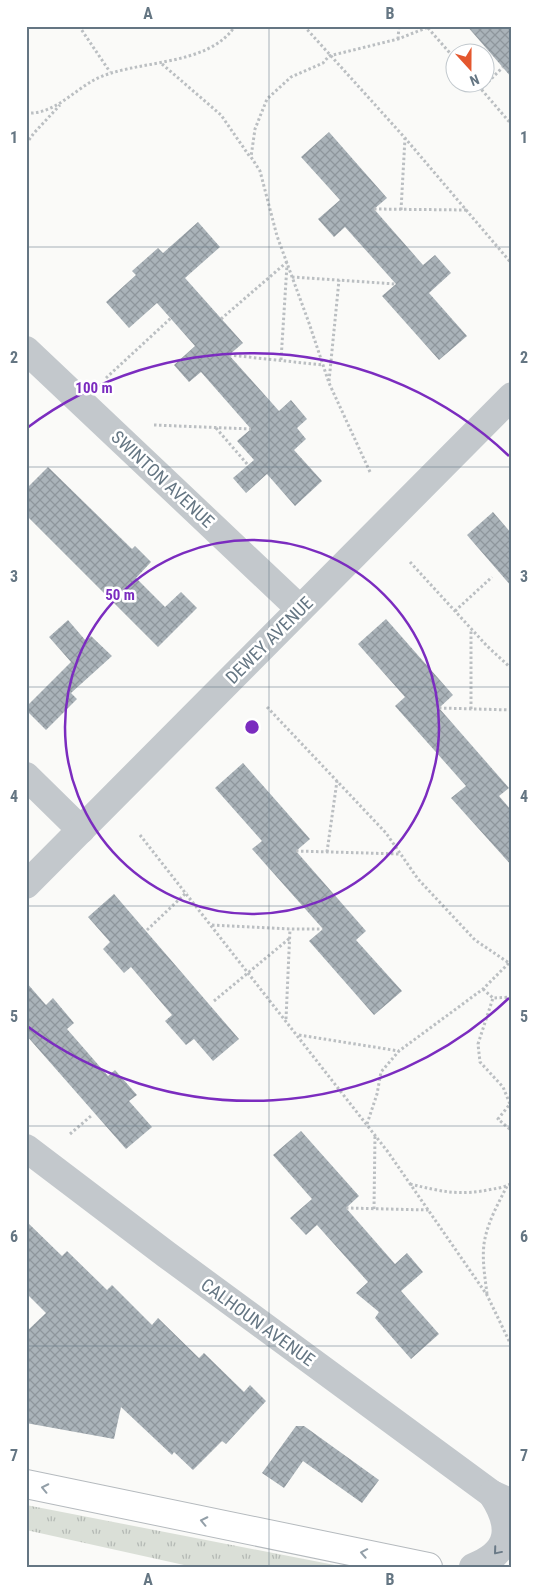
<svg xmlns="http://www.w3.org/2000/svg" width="538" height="1593" viewBox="0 0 538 1593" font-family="'Roboto Condensed',sans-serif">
  <defs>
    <pattern id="grass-tufts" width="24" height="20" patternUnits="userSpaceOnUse" patternTransform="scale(1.25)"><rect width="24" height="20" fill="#dadfd7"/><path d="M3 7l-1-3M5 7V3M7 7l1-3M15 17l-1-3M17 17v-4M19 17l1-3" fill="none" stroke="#b4b9b4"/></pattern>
    <pattern id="building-cross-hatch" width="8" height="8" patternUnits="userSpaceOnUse" patternTransform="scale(1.25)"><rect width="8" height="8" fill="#aab3b9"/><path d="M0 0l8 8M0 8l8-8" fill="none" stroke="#8e969c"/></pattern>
  </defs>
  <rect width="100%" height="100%" fill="#fafaf8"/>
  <polygon fill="url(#grass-tufts)" points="26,1505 345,1567 193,1567 26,1530"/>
  <g fill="url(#building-cross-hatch)">
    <polygon points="467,26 512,26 512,78"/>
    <polygon points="329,132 387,198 374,209 423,265 435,255 451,273 429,293 467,336 439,360 382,296 396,284 345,227 334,237 318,219 340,200 301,157"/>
    <polygon points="198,222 220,247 185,278 243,343 229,355 279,411 291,400 307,419 297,428 306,439 294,450 322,481 295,506 267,474 246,493 233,478 254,460 237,441 251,429 201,372 189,382 174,365 195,346 157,303 129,328 106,302 136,275 132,271 158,248 163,253"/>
    <polygon points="48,467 132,549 135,546 151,562 136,578 165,607 181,592 197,608 158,647 26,515 26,489"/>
    <polygon points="493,512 512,534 512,587 467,535"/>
    <polygon points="386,619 453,695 439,708 509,788 499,796 512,811 512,866 451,798 466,786 395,706 405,697 358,644"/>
    <polygon points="68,620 86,641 91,636 112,656 71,693 77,699 46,730 26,710 26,707 71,662 49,637"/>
    <polygon points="243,763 310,839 296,851 366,931 356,940 402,991 374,1015 309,941 323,929 252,849 262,841 215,788"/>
    <polygon points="114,894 239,1039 213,1061 194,1039 186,1045 165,1021 172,1015 131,967 124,973 103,949 110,942 88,917"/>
    <polygon points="26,982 46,1005 53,998 74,1023 67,1029 108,1076 115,1070 137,1095 129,1101 152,1127 126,1149 26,1035"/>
    <polygon points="301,1131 359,1196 346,1208 395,1264 407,1253 423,1272 401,1291 439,1334 411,1359 375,1318 379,1312 356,1293 368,1282 317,1225 306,1235 290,1218 312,1199 273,1155"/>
    <polygon points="26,1221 62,1256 67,1251 107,1290 112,1285 152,1325 158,1318 199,1358 204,1353 244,1392 250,1385 266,1401 226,1444 222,1441 193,1470 174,1452 172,1455 121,1407 114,1439 26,1423 26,1332 46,1313 26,1293"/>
    <polygon points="296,1426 304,1426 379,1480 362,1503 303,1461 284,1488 262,1473"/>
  </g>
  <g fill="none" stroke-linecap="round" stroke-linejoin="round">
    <defs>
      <polyline id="major" points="26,1484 428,1567"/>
    </defs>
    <use href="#major" stroke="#b5babe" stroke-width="30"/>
    <g stroke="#bbbfc2" stroke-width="3" stroke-dasharray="2.5 2.5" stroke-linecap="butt">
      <polyline points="79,26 110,72"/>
      <polyline points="304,26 405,138 512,264"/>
      <polyline points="428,28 456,60"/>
      <polyline points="398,39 399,26"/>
      <polyline points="162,64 221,115 250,157"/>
      <polyline points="475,82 512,125"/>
      <polyline points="481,89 503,67"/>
      <path d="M26,113C53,115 72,92 94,80C133,59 208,68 235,26"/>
      <polyline points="26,144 34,133 60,105"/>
      <polyline points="374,209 467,210"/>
      <polyline points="401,210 405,138"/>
      <polyline points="292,277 396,284"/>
      <polyline points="221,319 287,262"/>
      <polyline points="229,355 323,365"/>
      <polyline points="281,360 287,265"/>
      <polyline points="106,378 171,318"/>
      <polyline points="329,381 339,280"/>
      <polyline points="154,425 251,429"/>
      <polyline points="216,428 248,465"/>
      <polyline points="370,472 329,383 309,323 277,236 260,171 251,157 255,129 267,99 291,77 323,63 329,56 398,39 431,26"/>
      <polyline points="410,562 487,646 512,669"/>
      <polyline points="455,611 492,577"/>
      <polyline points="267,707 386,833 418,879 475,940 509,963 512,960"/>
      <polyline points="439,708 512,710"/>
      <polyline points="471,709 471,630"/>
      <polyline points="140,835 388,1152 487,1295 512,1347"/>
      <polyline points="296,851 400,854"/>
      <polyline points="327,852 337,781"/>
      <polyline points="212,925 290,929 323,929"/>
      <polyline points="147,930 187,892"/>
      <polyline points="483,989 493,998"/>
      <polyline points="512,997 493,998 478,1044 480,1062 503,1087 510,1104 498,1119 512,1131"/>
      <polyline points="214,1001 290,938"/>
      <polyline points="286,1019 290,929"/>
      <polyline points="299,1035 399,1051"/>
      <polyline points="26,1057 29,1058"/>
      <polyline points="367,1124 377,1094 381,1072 399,1051 483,989 509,963"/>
      <polyline points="70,1134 91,1116"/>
      <path d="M410,1184C443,1192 460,1196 493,1189C499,1188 506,1187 512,1183"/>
      <polyline points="346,1208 429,1210"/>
      <polyline points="374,1209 375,1135"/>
      <path d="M487,1294C485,1277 482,1261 484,1244C487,1223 498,1204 507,1186"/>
    </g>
    <g stroke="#c3c8cc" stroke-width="28">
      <polyline points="26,350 300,609"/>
      <polyline points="26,776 81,830"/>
      <polyline points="26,885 512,396"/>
      <polyline points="26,1148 167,1255 492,1494 512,1503"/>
      <path d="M473,1567C512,1552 513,1526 492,1494"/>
    </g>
    <use href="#major" stroke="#fff" stroke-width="28"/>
  </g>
  <defs><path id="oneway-chevron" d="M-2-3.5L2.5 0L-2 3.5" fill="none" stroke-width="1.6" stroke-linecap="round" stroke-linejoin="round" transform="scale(1.25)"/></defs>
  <g stroke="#939fa8">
    <use href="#oneway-chevron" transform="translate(45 1488) rotate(-168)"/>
    <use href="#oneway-chevron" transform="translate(204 1521) rotate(-168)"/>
    <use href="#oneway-chevron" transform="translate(364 1553) rotate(-169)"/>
  </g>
  <use stroke="#6a7a87" href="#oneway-chevron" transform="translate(497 1551) rotate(130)"/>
  <path fill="none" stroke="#657683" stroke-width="1" stroke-opacity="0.55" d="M269,26V1567M26,247H512M26,467H512M26,687H512M26,906H512M26,1126H512M26,1346H512"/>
  <g fill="none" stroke="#7b2cbf" stroke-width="2.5">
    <circle cx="252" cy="727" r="187"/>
    <path d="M509 998A374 374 0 0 1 27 1026M27 428A374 374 0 0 1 509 456"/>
  </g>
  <g text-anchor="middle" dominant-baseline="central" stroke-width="5" stroke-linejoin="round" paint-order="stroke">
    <g font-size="18" fill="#657683" stroke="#fff">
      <text transform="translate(163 479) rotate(43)">SWINTON AVENUE</text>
      <text transform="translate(269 640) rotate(-45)">DEWEY AVENUE</text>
      <text transform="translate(258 1322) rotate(36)">CALHOUN AVENUE</text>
    </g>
  </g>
  <circle cx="252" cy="727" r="8" fill="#7b2cbf" stroke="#fff" stroke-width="2.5"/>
  <g font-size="15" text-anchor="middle" font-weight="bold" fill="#7b2cbf" stroke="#fff" stroke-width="5" stroke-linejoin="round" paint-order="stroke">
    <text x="94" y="393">100 m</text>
    <text x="120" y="600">50 m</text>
  </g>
  <rect width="538" height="1593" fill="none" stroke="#ffffff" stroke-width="55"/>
  <g transform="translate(470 68) rotate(159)"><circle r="24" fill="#ffffff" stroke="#c1c8cd"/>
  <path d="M0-4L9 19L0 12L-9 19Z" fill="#e4572e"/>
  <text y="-8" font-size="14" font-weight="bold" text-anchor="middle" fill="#657683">N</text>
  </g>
  <rect x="28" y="28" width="482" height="1538" fill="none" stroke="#657683" stroke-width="2"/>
  <g font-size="16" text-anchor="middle" font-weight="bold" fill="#657683">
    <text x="148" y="19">A</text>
    <text x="390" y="19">B</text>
    <text x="14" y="143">1</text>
    <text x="524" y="143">1</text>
    <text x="14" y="363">2</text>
    <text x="524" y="363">2</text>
    <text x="14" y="582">3</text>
    <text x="524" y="582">3</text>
    <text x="14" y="802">4</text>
    <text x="524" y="802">4</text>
    <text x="14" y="1022">5</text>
    <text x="524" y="1022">5</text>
    <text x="14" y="1242">6</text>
    <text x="524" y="1242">6</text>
    <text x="14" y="1461">7</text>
    <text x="524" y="1461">7</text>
    <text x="148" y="1585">A</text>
    <text x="390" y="1585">B</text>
  </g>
</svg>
